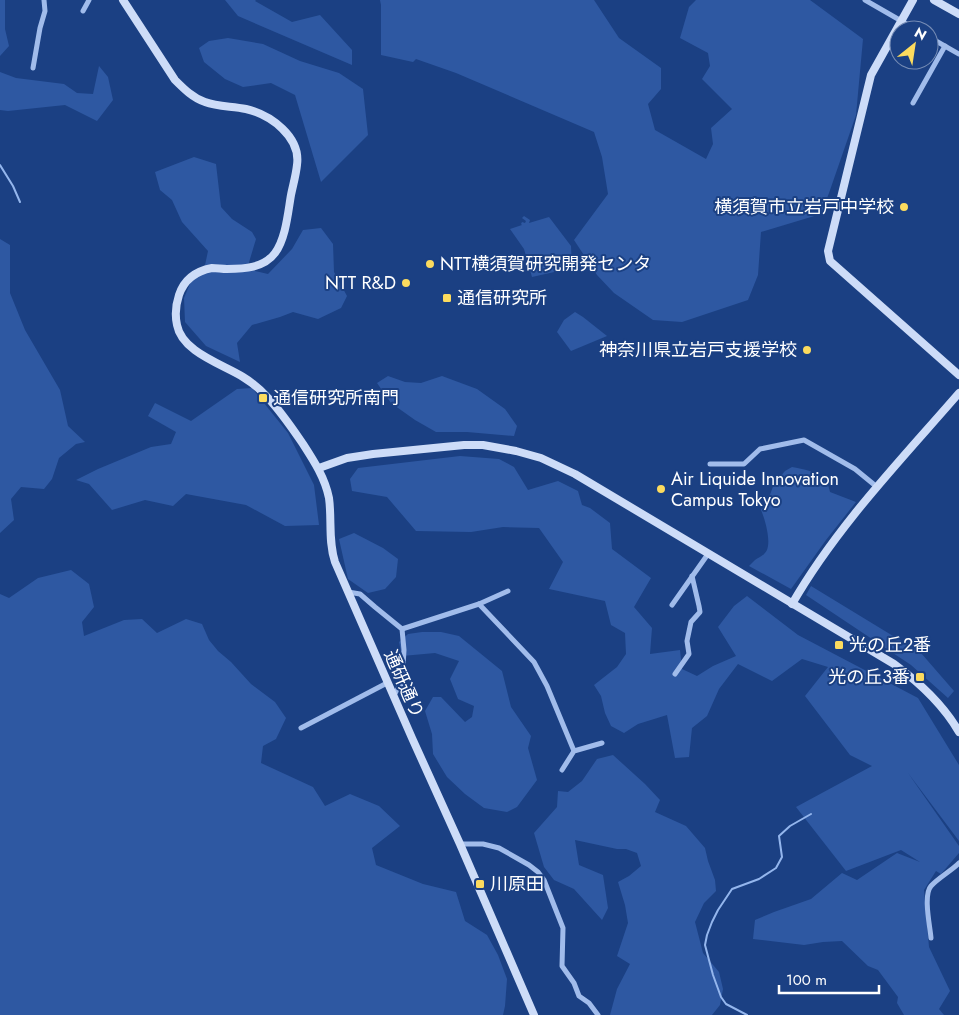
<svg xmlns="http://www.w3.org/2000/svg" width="959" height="1015" viewBox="0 0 959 1015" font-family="Jost,'Noto Sans JP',sans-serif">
  <rect width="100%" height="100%" fill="#1b4083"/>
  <g fill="#2e58a2">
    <polygon points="0,0 5,0 5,29 9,46 0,56"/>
    <polygon points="225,0 256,0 255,1 292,22 320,15 352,50 352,65 238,16"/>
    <polygon points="380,0 594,0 619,38 661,68 661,89 648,104 655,130 706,159 713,144 711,128 732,109 702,79 710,66 708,53 680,38 689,7 696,0 810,0 863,39 856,115 829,193 821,214 761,232 758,275 748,300 682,322 653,320 614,293 597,275 574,240 608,194 602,157 594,132 456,73 416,59 413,62 381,55 381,5"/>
    <polygon points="228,38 263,44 300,61 339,73 363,89 368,135 321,182 295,95 271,83 243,87 225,79 204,62 199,48 209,41"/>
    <polygon points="99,66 108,77 113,100 97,121 65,105 8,111 0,110 0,72 16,78 64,84 77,93 93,94"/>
    <polygon points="194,157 216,164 221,207 232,219 252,232 256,239 247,269 268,274 292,249 303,230 321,228 333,244 334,272 347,296 341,308 318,319 293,312 280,317 252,325 237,343 240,362 206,346 185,322 184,298 192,279 204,270 208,251 182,222 172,200 160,190 155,172"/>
    <polygon points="524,216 530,220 529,223 549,217 571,246 572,268 532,277 524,249 510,229 522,225 521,224 522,222 525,223 526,221 522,218"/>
    <polygon points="0,239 10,245 10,293 25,330 60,390 68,426 85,442 76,444 59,458 52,479 44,489 21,487 11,499 14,520 0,533"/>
    <polygon points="575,312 583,317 607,336 571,351 557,332 564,320"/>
    <polygon points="388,376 405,382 421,383 442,376 477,389 505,409 517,426 514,436 467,432 436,432 415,420 391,403 377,383"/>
    <polygon points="252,388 288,433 314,485 319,525 285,526 246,505 186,494 173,506 145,500 112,510 89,484 76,480 98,469 151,447 171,444 176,432 148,416 155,403 191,421 237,389"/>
    <polygon points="460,456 499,459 514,467 528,490 558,481 578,491 582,505 590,508 610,523 612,549 651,578 634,607 652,628 650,654 680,650 682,669 697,676 713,666 736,656 718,627 734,606 747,596 798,635 918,698 959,765 959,841 908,773 959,846 959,853 941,874 936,871 924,890 929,947 950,991 939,1009 944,1015 904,1015 897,1003 898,997 878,970 868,966 842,941 823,942 804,945 753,939 755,920 774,912 811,899 842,873 857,880 897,853 920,862 901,850 846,871 796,807 872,766 850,755 805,696 828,667 802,659 772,681 738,664 719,689 707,716 692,728 689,757 675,758 667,715 638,724 624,733 611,726 605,713 601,696 594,685 617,667 626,654 625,633 611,625 605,601 549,589 563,562 539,528 503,527 471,532 416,531 387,497 352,491 350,479 358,468"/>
    <path d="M792,467C803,469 817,471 826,481C828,484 829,488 830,492L856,502L826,540L791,589L749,566C751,564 753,562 755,560C759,557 764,556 767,550C771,540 765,519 761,510L768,500L774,484L785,471Z"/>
    <polygon points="354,533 383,548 398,559 396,577 385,589 368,593 348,579 339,539"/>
    <polygon points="71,570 89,584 94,607 82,622 84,636 124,620 142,619 157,633 186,619 202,624 209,640 218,651 231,662 251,684 275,702 286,718 276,739 263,746 261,763 313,787 325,806 350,794 379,806 400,826 372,848 376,865 423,884 456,892 465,921 487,935 498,955 507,979 505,1006 503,1015 0,1015 0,594 9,598 38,578"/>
    <polygon points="811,586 921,653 954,691 948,698 911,665 806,595"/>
    <polygon points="422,632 441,632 459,636 502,671 511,707 531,736 528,748 537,780 517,807 507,812 484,808 465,794 447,777 433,754 432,734 425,711 433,697 441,697 465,722 472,717 474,706 458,699 450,679 459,661 435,653 402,656 399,642 408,634"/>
    <polygon points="613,755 645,784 660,800 655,812 686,826 705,848 708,861 715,880 716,891 704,903 695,922 703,953 719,972 723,989 720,1005 712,1015 610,1015 617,989 630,964 617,956 628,923 625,905 618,882 629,876 641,866 637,853 626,849 617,849 575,840 579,865 603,875 608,908 602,920 574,889 554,880 544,867 534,833 557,807 558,791 568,792 582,781 597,759"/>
  </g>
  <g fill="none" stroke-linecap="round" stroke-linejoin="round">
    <g stroke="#94b6ed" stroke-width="2">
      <polyline points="0,165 13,186 20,202"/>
      <polyline points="747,1015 726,1004 721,997 713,975 705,945 707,935 712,922 718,910 732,889 759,879 776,868 782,857 779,836 790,826 811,814"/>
    </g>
    <g stroke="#a1bceb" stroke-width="5">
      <polyline points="865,0 917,30"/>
      <polyline points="83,11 89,0"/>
      <polyline points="929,37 959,54"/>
      <polyline points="33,68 40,28 45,11 44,0"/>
      <polyline points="913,103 945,46"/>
      <polyline points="710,464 744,464 760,449 804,440 855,469 877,487"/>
      <polyline points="348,592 360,594 375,607 402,629 404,650 402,683 393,696"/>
      <polyline points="479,604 534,662 547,686 574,751"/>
      <polyline points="672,605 708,554"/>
      <polyline points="402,629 479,604 508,591"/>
      <polyline points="675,674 689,654 687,641 691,622 700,612 699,606 692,576"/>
      <polyline points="301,728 387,683"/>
      <polyline points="562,770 574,751 602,743"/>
      <polyline points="460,844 483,844 499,848 529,865 538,872 544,880 563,928 562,966 574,983 579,996 589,1003 598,1015"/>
      <path d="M931,938C930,926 923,895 931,886C938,878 951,871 959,863"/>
    </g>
    <g stroke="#cddcf8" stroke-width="8">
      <path d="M123,0L175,80C184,89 193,98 205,102C218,107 232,106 246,109C271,115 301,137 297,165C296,175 293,185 291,195C288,212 286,238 275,253C264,268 244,269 227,269C222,269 217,268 212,268C196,271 184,280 179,295C176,304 175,316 177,325C182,352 222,364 243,377C253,383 261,390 269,399C282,413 292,428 303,444C314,461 325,478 329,498C332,519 328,541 335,562L412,738L460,844L534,1015"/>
      <polyline points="913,0 871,75 828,251 830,261 959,375"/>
      <polyline points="934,0 959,14"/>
      <path d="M319,468L347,458L373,454L464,445H483L516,451L541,458L575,474L894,664C920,683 943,704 959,732"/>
      <path d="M792,604C837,526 900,461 959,393"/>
    </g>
  </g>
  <g fill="#fcdb5e" stroke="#1b4083" stroke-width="2">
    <circle cx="904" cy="207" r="5"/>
    <circle cx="430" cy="264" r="5"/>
    <circle cx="406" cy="283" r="5"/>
    <rect x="442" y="293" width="10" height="10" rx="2.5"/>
    <circle cx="807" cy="350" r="5"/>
    <rect x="258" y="393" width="10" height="10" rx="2.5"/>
    <circle cx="661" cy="489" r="5"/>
    <rect x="834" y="640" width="10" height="10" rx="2.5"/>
    <rect x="915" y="672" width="10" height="10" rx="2.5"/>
    <rect x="475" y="879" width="10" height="10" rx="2.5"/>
  </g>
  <g text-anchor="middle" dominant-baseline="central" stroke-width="4" stroke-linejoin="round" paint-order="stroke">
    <g font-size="18" fill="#fff" stroke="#1b4083" text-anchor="start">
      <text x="894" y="207" text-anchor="end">横須賀市立岩戸中学校</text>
      <text x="440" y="264">NTT横須賀研究開発センタ</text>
      <text x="396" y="283" text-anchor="end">NTT R&amp;D</text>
      <text x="457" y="298">通信研究所</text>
      <text x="797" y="350" text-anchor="end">神奈川県立岩戸支援学校</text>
      <text x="273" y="398">通信研究所南門</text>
      <text x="671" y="479">Air Liquide Innovation<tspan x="671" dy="21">Campus Tokyo</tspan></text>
      <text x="849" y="645">光の丘2番</text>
      <text x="910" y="677" text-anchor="end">光の丘3番</text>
      <text x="490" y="884">川原田</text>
    </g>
    <g font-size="18" fill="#fff" stroke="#1b4083">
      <text transform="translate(404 684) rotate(66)">通研通り</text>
    </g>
  </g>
  <g transform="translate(914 45) rotate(30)"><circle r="24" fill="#1b4083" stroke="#768cb5"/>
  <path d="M0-4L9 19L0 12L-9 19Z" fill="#fcdb5e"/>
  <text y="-8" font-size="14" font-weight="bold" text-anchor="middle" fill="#ffffff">N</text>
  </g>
  <path d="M779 985v8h100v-8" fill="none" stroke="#ffffff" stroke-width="2.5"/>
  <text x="786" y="985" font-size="15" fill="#ffffff" stroke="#1b4083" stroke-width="4" paint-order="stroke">100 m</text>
</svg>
